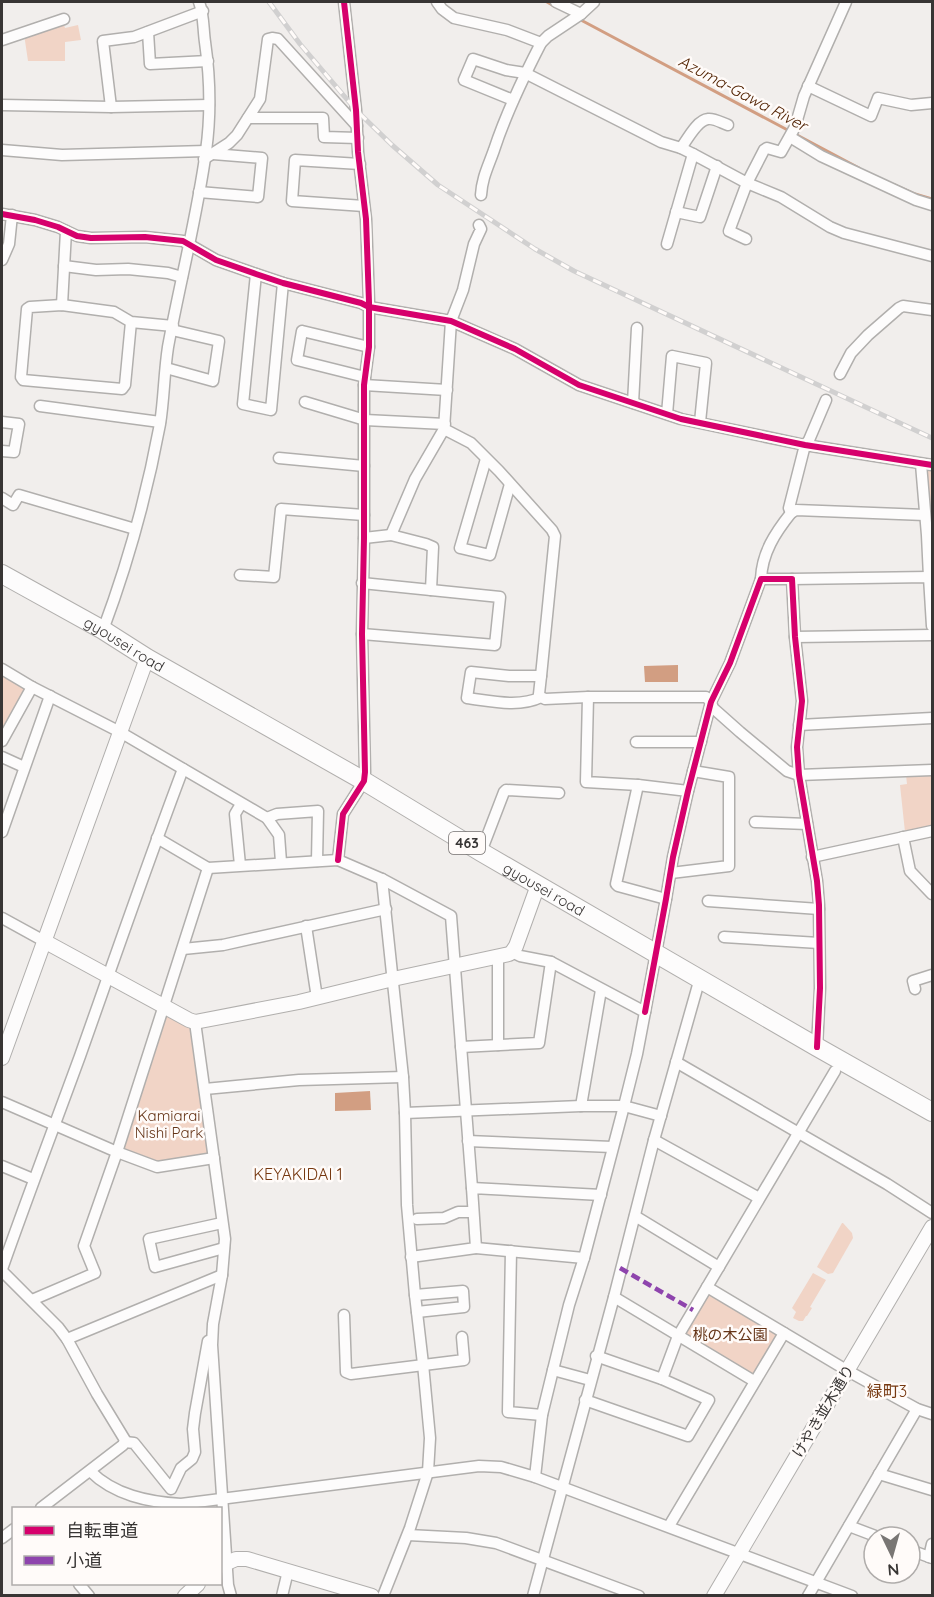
<svg xmlns="http://www.w3.org/2000/svg" width="934" height="1597" viewBox="0 0 934 1597" font-family="Quicksand,'Noto Sans JP',sans-serif">
  <rect width="100%" height="100%" fill="#f1eeec"/>
  <g fill="#f1d4c6">
    <polygon points="63,22 65,28 78,25 81,40 65,42 65,61 28,61 24,34"/>
    <polygon points="929,469 932,470 932,531 930,528 926,472"/>
    <polygon points="2,673 26,687 27,691 2,736"/>
    <polygon points="932,773 932,826 905,832 900,785 907,784 906,775"/>
    <polygon points="166,1017 169,1017 191,1028 209,1151 206,1155 156,1163 125,1152 124,1148"/>
    <polygon points="842,1223 843,1223 852,1233 853,1238 833,1273 828,1274 817,1267"/>
    <polygon points="813,1273 826,1280 810,1307 812,1308 807,1316 806,1316 803,1321 799,1321 793,1318 796,1312 792,1308"/>
    <polygon points="707,1295 711,1295 775,1332 776,1337 755,1373 751,1374 686,1335 685,1332"/>
  </g>
  <g fill="#d29e82">
    <polygon points="678,665 678,682 645,682 644,666"/>
    <polygon points="370,1091 371,1110 335,1111 335,1093"/>
  </g>
  <g fill="none" stroke-linecap="round" stroke-linejoin="round">
    <g stroke="#d29e82" stroke-width="3">
      <polyline points="547,2 554,6"/>
      <polyline points="579,19 859,168"/>
      <polyline points="895,185 915,194 932,199"/>
    </g>
    <defs>
      <g id="minor">
        <polyline points="437,2 442,9 454,18 507,30 541,43"/>
        <polyline points="556,2 581,14"/>
        <polyline points="846,2 804,96 795,127 781,152 767,148 764,150 747,183 781,197 830,227 844,233 932,256"/>
        <polyline points="148,32 150,64 208,61"/>
        <polyline points="2,40 64,19"/>
        <polyline points="808,86 871,116 878,98 911,105 932,103"/>
        <polyline points="513,100 464,80 473,59 506,70 525,73 661,142 681,148 693,154"/>
        <polyline points="2,105 111,107 209,105"/>
        <polyline points="111,107 103,41 134,37 203,11"/>
        <polyline points="248,118 323,118 324,137 358,138"/>
        <polyline points="790,137 821,156 916,200 932,205"/>
        <path d="M681,148C687,140 697,120 708,119C714,118 722,123 728,125"/>
        <polyline points="2,150 62,155 206,151"/>
        <polyline points="204,159 229,143 237,135 260,99 268,39 272,38 278,39 357,126"/>
        <polyline points="360,164 295,160 292,201 364,206"/>
        <polyline points="199,192 258,197 262,158 213,154"/>
        <path d="M481,195C482,178 488,167 494,150C506,113 523,78 541,43L548,36L581,14L594,2"/>
        <polyline points="676,212 700,217 717,166"/>
        <polyline points="2,214 35,220 58,227 77,236 91,238 145,237 183,241 216,260 256,274 283,283 361,303 369,307 451,321 515,349 579,385 681,419 805,445 932,465"/>
        <polyline points="667,244 693,154 747,183 729,231 746,239"/>
        <polyline points="2,260 9,244 12,215"/>
        <polyline points="64,266 96,270 128,269 168,273 182,277"/>
        <polyline points="256,274 243,404 271,410 283,283"/>
        <polyline points="62,305 66,231"/>
        <polyline points="131,322 114,312 62,305 30,307 27,309 21,377 23,380 122,389 125,385 131,322 173,326"/>
        <polyline points="166,368 213,381 219,341 172,330"/>
        <polyline points="840,374 851,353 868,335 899,308 903,306 932,310"/>
        <polyline points="365,377 297,360 302,331 369,347"/>
        <polyline points="364,385 447,390"/>
        <polyline points="826,400 809,440 805,445 789,508 791,513 796,510 925,515"/>
        <polyline points="305,402 365,420 445,424"/>
        <polyline points="633,403 637,328"/>
        <polyline points="40,406 160,422"/>
        <polyline points="667,414 672,356 706,363 700,422"/>
        <polyline points="2,422 19,424 14,452 2,451"/>
        <polyline points="444,429 471,443 499,471 552,530 555,536 541,676"/>
        <polyline points="279,458 364,466"/>
        <polyline points="486,459 460,548 490,555 510,484"/>
        <polyline points="921,464 927,535 929,577"/>
        <polyline points="2,498 13,505 19,495 135,529"/>
        <polyline points="364,538 391,535"/>
        <polyline points="240,575 274,577 281,509 364,515"/>
        <path d="M761,579C762,553 775,533 791,513"/>
        <polyline points="792,579 929,577 932,626"/>
        <polyline points="362,583 431,590"/>
        <path d="M103,630C128,563 147,494 160,424C164,399 164,373 168,347C180,282 197,217 206,151C211,115 210,77 205,42C203,28 204,15 199,2"/>
        <polyline points="362,634 495,645 500,597 431,590 433,547 426,544 391,535 415,479 444,429 451,321 463,290 474,244 481,229 479,225"/>
        <polyline points="795,637 932,635"/>
        <polyline points="2,669 32,687 120,732 267,818 279,835 281,862"/>
        <path d="M541,697L539,694L541,676H509L471,672L467,698C491,701 519,708 541,697L545,699L588,697"/>
        <polyline points="799,725 932,718"/>
        <polyline points="2,741 32,687"/>
        <polyline points="636,742 701,742"/>
        <polyline points="2,757 24,767"/>
        <polyline points="638,785 616,884 618,886 666,899"/>
        <polyline points="688,791 638,785 586,782 588,697 706,697 711,702 713,708 740,732 787,771 799,775 932,770"/>
        <polyline points="267,818 277,814 318,811 317,861"/>
        <polyline points="755,822 807,824"/>
        <polyline points="2,832 50,696"/>
        <polyline points="903,837 910,871 932,894"/>
        <polyline points="157,838 208,868 338,860 382,879 451,916 472,1188"/>
        <polyline points="481,852 504,792 506,790 559,793"/>
        <polyline points="812,857 932,831"/>
        <polyline points="338,860 343,814 364,781 365,772 362,634 364,538 364,385 369,347 369,302 366,219 358,152 356,110 344,2"/>
        <polyline points="240,865 235,814 241,804"/>
        <polyline points="671,873 729,866 729,777 693,771"/>
        <polyline points="382,879 403,1077 405,1113 407,1205 415,1295 423,1364 430,1438 428,1472 410,1528 383,1596"/>
        <polyline points="708,901 819,909"/>
        <polyline points="2,918 44,941"/>
        <polyline points="306,926 317,998"/>
        <polyline points="724,937 819,943"/>
        <polyline points="183,949 223,945 386,909"/>
        <polyline points="512,952 520,956 551,962 645,1012 637,1054 624,1106 661,1116"/>
        <polyline points="915,989 913,981 932,975"/>
        <polyline points="645,1012 666,899 673,857 688,791 711,702 730,663 761,579 792,579 795,637 802,701 797,747 799,775 817,881 819,905 820,988 817,1047"/>
        <polyline points="195,1022 225,1239 222,1275 213,1324 212,1345 228,1585 231,1596"/>
        <polyline points="498,1045 498,956"/>
        <polyline points="461,1047 539,1043 551,962"/>
        <polyline points="676,1062 887,1184 932,1213"/>
        <polyline points="205,1089 299,1080 403,1077"/>
        <polyline points="2,1102 117,1152 157,1167 214,1158"/>
        <polyline points="581,1106 601,990"/>
        <polyline points="405,1113 581,1106 624,1106 584,1258 569,1305 553,1370 542,1415 535,1477"/>
        <polyline points="654,1140 759,1198"/>
        <polyline points="468,1141 612,1147"/>
        <polyline points="2,1166 33,1179"/>
        <polyline points="635,1216 719,1267"/>
        <polyline points="417,1219 444,1218 458,1212 473,1212"/>
        <polyline points="222,1223 149,1239 155,1267 224,1248"/>
        <polyline points="476,1248 584,1258"/>
        <polyline points="511,1251 508,1412 542,1415"/>
        <polyline points="411,1257 476,1248 472,1188 601,1195"/>
        <path d="M2,1269C27,1198 54,1127 80,1056C114,960 147,864 183,769"/>
        <polyline points="2,1271 58,1327 67,1339 97,1394 125,1440 123,1445 41,1508"/>
        <polyline points="707,1287 848,1371 917,1409 932,1414"/>
        <polyline points="415,1295 463,1291 464,1307 417,1312"/>
        <polyline points="614,1297 754,1381"/>
        <polyline points="32,1300 95,1273 84,1246 117,1152 208,868"/>
        <polyline points="344,1315 346,1372 351,1374 464,1360 462,1337"/>
        <polyline points="67,1339 222,1275"/>
        <polyline points="553,1370 590,1380"/>
        <polyline points="662,1379 678,1336 835,1071"/>
        <polyline points="585,1400 688,1436 709,1400 662,1379 596,1356"/>
        <polyline points="125,1442 134,1443 171,1489 181,1468 192,1459 195,1452 193,1429 195,1413 208,1341"/>
        <path d="M90,1471C114,1495 148,1502 181,1504L479,1466L501,1467L535,1477L852,1596"/>
        <polyline points="879,1474 932,1490"/>
        <polyline points="669,1526 784,1333"/>
        <polyline points="849,1526 878,1537"/>
        <polyline points="408,1535 466,1538 496,1543 639,1596"/>
        <polyline points="2,1538 14,1529"/>
        <polyline points="910,1550 932,1558"/>
        <polyline points="929,1557 932,1544"/>
        <polyline points="79,1584 89,1596"/>
        <polyline points="282,1596 288,1571"/>
        <polyline points="533,1596 614,1297 654,1140 700,978"/>
        <polyline points="808,1596 917,1409"/>
      </g>
      <g id="tertiary">
        <polyline points="44,941 189,1020 195,1022 299,1002 393,979 509,954 512,952 516,946 538,885"/>
        <polyline points="2,1058 147,658"/>
        <polyline points="220,1566 236,1559 247,1559 372,1596"/>
        <polyline points="185,1596 198,1584"/>
        <polyline points="714,1596 932,1227"/>
      </g>
      <g id="trunk">
        <path id="s1" d="M2,574L103,630L147,658L364,781L481,852L817,1047L932,1112"/>
      </g>
    </defs>
    <use href="#minor" stroke="#b1afad" stroke-width="13"/>
    <use href="#tertiary" stroke="#b1afad" stroke-width="16"/>
    <use href="#trunk" stroke="#b1afad" stroke-width="20"/>
    <use href="#minor" stroke="#fdfcfc" stroke-width="10"/>
    <use href="#tertiary" stroke="#fdfcfc" stroke-width="14"/>
    <use href="#trunk" stroke="#fdfcfc" stroke-width="18"/>
    <defs>
      <polyline id="rail" points="269,2 300,44 356,110 392,145 438,185 535,249 574,271 932,438"/>
    </defs>
    <use href="#rail" stroke="#d1d0d0" stroke-width="5"/>
    <use href="#rail" stroke="#fffbf9" stroke-width="3" stroke-dasharray="9" stroke-linecap="butt"/>
    <polyline stroke="#8e44ad" stroke-width="4.5" stroke-dasharray="9 4.5" stroke-linecap="butt" points="620,1268 693,1310"/>
    <defs>
      <g id="cycleway">
        <polyline points="2,214 35,220 58,227 77,236 91,238 145,237 183,241 216,260 256,274 283,283 361,303 369,307 451,321 515,349 579,385 681,419 805,445 932,465"/>
        <polyline points="338,860 343,814 364,781 365,772 362,634 364,538 364,385 369,347 369,302 366,219 358,152 356,110 344,2"/>
        <polyline points="645,1012 666,899 673,857 688,791 711,702 730,663 761,579 792,579 795,637 802,701 797,747 799,775 817,881 819,905 820,988 817,1047"/>
      </g>
    </defs>
    <use href="#cycleway" stroke="#fffbf9" stroke-width="10"/>
    <use href="#cycleway" stroke="#d6006c" stroke-width="6"/>
  </g>
  <g text-anchor="middle" dominant-baseline="central" stroke-width="5" stroke-linejoin="round" paint-order="stroke">
    <rect fill="#fffbf9" stroke="#74706f" stroke-width="1.5" x="449" y="832" width="36" height="22" rx="4.5"/>
    <g font-size="14" font-weight="bold" fill="#383534">
      <text x="467" y="843">463</text>
    </g>
    <g font-size="15" fill="#383534" stroke="#fffbf9">
      <text stroke="none"><textPath href="#s1" startOffset="141">gyousei road</textPath></text>
      <text stroke="none"><textPath href="#s1" startOffset="627">gyousei road</textPath></text>
      <text transform="translate(823 1411) rotate(-59)">けやき並木通り</text>
    </g>
    <g font-size="15" fill="#653417" stroke="#fffbf9">
      <text x="169" y="1115">Kamiarai<tspan x="169" dy="17">Nishi Park</tspan></text>
      <text x="730" y="1334">桃の木公園</text>
    </g>
    <g font-size="16" font-style="italic" fill="#522303" stroke="#fffbf9">
      <text transform="translate(743 93) rotate(28)">Azuma-Gawa River</text>
    </g>
    <g font-size="16" fill="#763810" stroke="#fffbf9">
      <text x="298" y="1174">KEYAKIDAI 1</text>
      <text x="887" y="1391">緑町3</text>
    </g>
  </g>
  <rect width="934" height="1597" fill="none" stroke="#383534" stroke-width="6"/>
  <rect x="12" y="1507" width="210" height="78" fill="#fffbf9" stroke="#afacaa" stroke-width="1.5"/>
  <rect x="24" y="1526" width="30" height="9" fill="#d6006c" stroke="#afacaa" stroke-width="1.5"/>
  <text x="66" y="1537" font-size="18" fill="#383534">自転車道</text>
  <rect x="24" y="1556" width="30" height="9" fill="#8e44ad" stroke="#afacaa" stroke-width="1.5"/>
  <text x="66" y="1567" font-size="18" fill="#383534">小道</text>
  <g transform="translate(892 1555) rotate(175)"><circle r="28" fill="#fffbf9" stroke="#afacaa" stroke-width="1.5"/>
  <path d="M0-4.5L10 22L0 15L-10 22Z" fill="#797674"/>
  <text y="-9" font-size="16" font-weight="bold" text-anchor="middle" fill="#383534">N</text>
  </g>
</svg>
